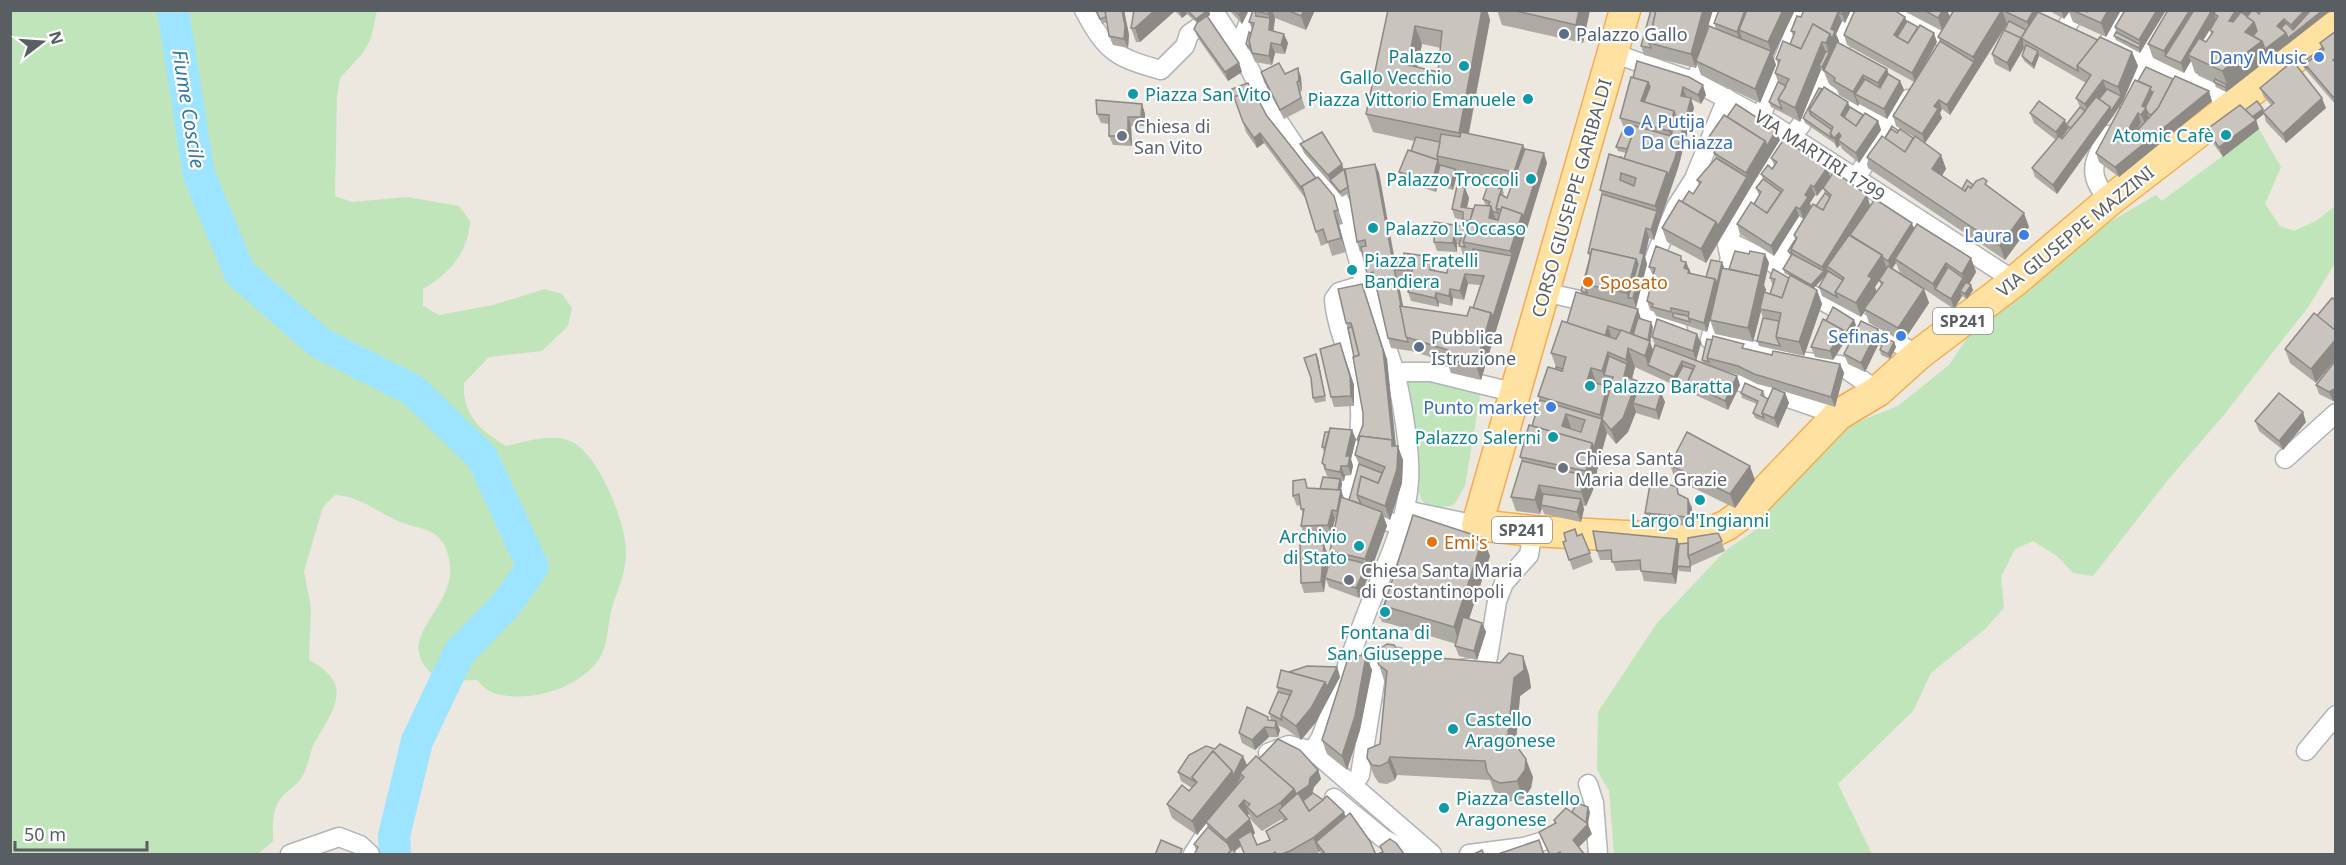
<svg xmlns="http://www.w3.org/2000/svg" width="2346" height="865" viewBox="0 0 2346 865" font-family="'Noto Sans',sans-serif">
  <rect width="100%" height="100%" fill="#ece7df"/>
  <g fill="#c1e5ba">
    <path d="M10,11H377L371,38L363,53L340,78L337,96L335,196L352,202L407,197L459,206L470,221C468,253 450,273 423,289V306L439,315L493,305L545,289L562,294L572,308L568,326L542,351L489,357L464,383C462,415 480,430 506,446C528,441 557,431 577,445C602,463 627,525 626,555C626,575 615,593 611,612C608,625 607,645 601,656C582,689 525,705 491,692C486,690 481,684 477,680L441,681C432,674 421,666 419,653C413,625 461,597 448,555C446,546 441,538 433,533C423,527 409,526 398,521C376,511 359,496 335,495L323,507L304,571L311,608L309,660C354,684 335,707 315,742C309,753 309,766 302,777C296,787 282,793 277,804C272,815 273,829 273,841L258,854H11Z"/>
    <polygon points="2259,129 2281,167 2265,204 2280,226 2294,231 2316,221 2335,206 2335,263 2309,306 2223,416 2167,481 2093,576 2073,573 2057,556 2033,541 2015,549 2001,577 2004,608 1985,629 1931,673 1913,711 1838,784 1872,854 1614,854 1609,791 1597,770 1598,712 1657,623 1725,551 1765,523 1764,507 1824,446 1852,424 1898,406 1949,365 1976,325 2108,223 2156,195 2162,201"/>
    <path d="M1426,377L1481,390L1465,486L1454,505C1446,507 1435,509 1427,505C1409,494 1407,404 1405,381Z"/>
  </g>
  <g fill="none" stroke-linecap="round" stroke-linejoin="round">
    <polyline stroke="#9ce4ff" stroke-width="32" points="173,10 199,175 240,273 320,343 413,390 482,457 533,567 505,606 459,653 417,741 394,836 395,854"/>
    <defs>
      <g id="street">
        <path d="M1084,10C1106,52 1117,58 1161,70L1185,46L1189,34L1214,16"/>
        <polyline points="1213,10 1238,48 1277,119 1309,167 1338,198 1344,209 1365,284 1395,372"/>
        <polyline points="1894,10 1945,39"/>
        <polyline points="2067,26 2077,10"/>
        <polyline points="2107,45 2128,10"/>
        <polyline points="2112,47 2237,103"/>
        <polyline points="1238,48 1254,10"/>
        <polyline points="1613,53 1695,82 1761,117 2015,281"/>
        <polyline points="2184,80 2228,10"/>
        <polyline points="1695,82 1720,10"/>
        <polyline points="1830,92 1885,127"/>
        <polyline points="2127,101 2145,61 2177,10"/>
        <polyline points="1761,117 1803,10"/>
        <path d="M2108,135C2092,164 2087,174 2109,201"/>
        <polyline points="1855,179 1908,99"/>
        <polyline points="1726,240 1777,265 1784,279 1918,355"/>
        <polyline points="1777,265 1809,218"/>
        <path d="M1362,285L1339,292L1334,299C1336,329 1352,359 1358,388C1365,428 1354,469 1346,507L1401,526"/>
        <polyline points="1544,292 1641,314 1657,323 1678,330"/>
        <polyline points="1641,314 1648,276 1658,249 1676,207 1694,179 1727,98"/>
        <polyline points="1710,340 1730,258 1726,240 1782,148 1801,125 1858,10"/>
        <polyline points="1721,343 1806,362 1840,365 1878,391"/>
        <polyline points="1718,374 1838,415"/>
        <polyline points="2285,459 2336,413"/>
        <polyline points="1405,510 1477,525"/>
        <polyline points="1461,669 1475,667 1488,657 1497,601 1504,583 1529,555 1533,531"/>
        <path d="M1313,751L1321,737C1337,696 1351,653 1367,612C1383,569 1406,528 1409,481C1411,453 1402,400 1395,372H1431L1516,393"/>
        <polyline points="2306,751 2336,715"/>
        <polyline points="1268,753 1289,745 1313,751 1432,854"/>
        <polyline points="1588,784 1594,803 1598,854"/>
        <polyline points="1353,786 1360,775 1377,669 1387,657 1398,657"/>
        <polyline points="1334,798 1384,839 1412,854"/>
        <polyline points="290,854 339,837 360,845 370,854"/>
        <polyline points="1193,854 1209,829"/>
        <polyline points="1469,854 1524,847 1541,842"/>
      </g>
      <polyline id="primary" points="1625,10 1477,525 1533,531 1662,538 1708,534 1727,525 1746,511 1838,415 1878,391 1918,355 2015,281 2109,201 2336,26"/>
    </defs>
    <use href="#street" stroke="#b0b4b8" stroke-width="21"/>
    <use href="#primary" stroke="#f5ac4f" stroke-width="33"/>
    <use href="#street" stroke="#fff" stroke-width="18"/>
    <use href="#primary" stroke="#ffe1a1" stroke-width="30"/>
  </g>
  <g fill="#ada9a3" fill-rule="evenodd">
    <polygon points="1096,10 1124,10 1129,35 1128,48 1113,45 1109,36 1107,22 1102,24"/>
    <polygon points="1132,10 1209,10 1210,15 1207,17 1239,63 1242,72 1228,81 1198,38 1194,29 1197,23 1187,14 1182,18 1175,11 1140,42 1136,42 1131,28 1134,13"/>
    <polygon points="1229,10 1249,10 1242,24"/>
    <polygon points="1253,10 1315,10 1306,30 1275,18 1273,31 1288,43 1285,54 1275,53 1272,65 1255,62 1251,52 1247,48 1246,44 1252,29 1249,22"/>
    <path d="M1388,10H1487L1490,20L1469,134L1523,145L1525,149L1547,163L1481,380L1451,373L1447,362L1411,351L1391,348L1388,338L1375,282L1370,283L1367,274L1362,251L1360,252L1357,242L1349,193L1342,197L1304,153L1300,144L1346,176L1375,164L1379,173L1395,260L1435,268L1434,271L1447,273L1465,257L1466,256L1463,255L1460,245L1457,244V252L1437,251L1434,242L1465,226L1463,220L1455,218L1452,209L1465,188L1469,198L1467,208L1473,209L1488,206L1485,204L1483,199L1502,189L1504,193L1503,195L1507,198L1512,184L1456,173L1457,174L1453,190L1438,185V184L1436,192L1403,182L1399,172L1411,151L1414,141L1373,132L1366,114ZM1422,44L1441,48L1438,72L1417,67ZM1398,280H1410L1408,292L1411,301L1439,307V303L1452,306L1453,298L1464,300L1468,284L1480,285L1473,308L1467,316L1403,306Z"/>
    <polygon points="1497,10 1590,10 1583,43 1502,25"/>
    <polygon points="1651,10 1704,40 1716,29 1714,23 1719,10 1795,10 1773,56 1776,65 1760,103 1701,75 1697,64 1696,68 1644,55 1641,46"/>
    <polygon points="1804,10 1851,10 1845,23 1842,21 1836,34 1839,41 1838,43 1887,69 1888,74 1900,81 1904,90 1887,119 1859,104 1858,106 1839,95 1837,90 1829,84 1824,72 1821,70 1800,122 1771,107 1769,102 1778,82 1775,73 1778,65 1776,59 1790,44 1793,36 1791,31 1801,17"/>
    <path d="M1902,10H1947L1950,17L1954,10H2037L2038,12L2098,40L2132,52L2138,66L2123,101L2113,116L2057,194L2035,177L2032,168L2056,140L2034,123L2030,113L2066,125L2080,107L2076,98L2086,83L2039,56L2034,69L2024,61L2022,56L2025,48H2024L2010,72L1995,64L1992,54L2007,24L1950,115L1942,109L1940,113L1942,118L1925,143L1941,155L1946,169L1942,176L1962,189L1973,185L1989,187L2029,227L2005,260L1868,168L1867,164L1868,161L1867,157L1885,138L1899,131L1913,138L1914,137L1896,126L1893,116L1914,82L1847,45L1844,35L1907,21L1937,42L1925,65L1940,41L1938,37L1942,31ZM2068,129L2069,130L2062,139H2061Z"/>
    <polygon points="2048,10 2121,10 2106,37 2073,22 2069,12 2064,19"/>
    <polygon points="2166,10 2140,53 2116,40 2114,36 2116,32 2115,27"/>
    <path d="M2168,10L2259,14L2261,10H2331L2226,92L2216,87L2214,82L2195,73L2191,61L2184,73L2153,58L2148,44ZM2210,30L2211,34L2206,42L2203,41Z"/>
    <polygon points="2336,31 2336,105 2304,68 2302,63 2322,48 2320,43"/>
    <path d="M1637,61L1706,95L1701,104L1691,99L1694,108L1678,168L1654,240L1649,238L1645,257L1647,264L1636,308L1622,305L1653,327L1650,342L1653,350L1655,345L1652,337L1701,343L1696,360L1703,363L1702,360L1707,339L1772,355L1840,364L1844,373L1835,407L1776,389L1785,393L1789,403L1778,428L1755,418L1753,413L1757,404L1742,398L1741,393L1763,391L1765,395L1764,397L1768,399L1773,388L1757,384L1741,376L1726,371L1737,376L1740,385L1728,410L1635,367L1632,379L1637,381L1639,386L1661,393L1665,402L1659,420L1636,413V412L1628,432L1616,444L1607,433L1599,462L1593,490L1586,506H1583L1584,509L1581,522L1544,514L1542,508L1540,514L1516,511L1511,497L1522,461L1520,457L1532,426L1540,400L1538,396L1556,369V367L1551,353L1582,294L1581,291L1590,258L1588,253L1602,194L1600,190L1614,156H1622L1624,159L1626,153L1618,151L1616,147L1624,128L1620,118L1633,78ZM1571,428L1581,431V432L1571,429Z"/>
    <polygon points="1261,72 1301,77 1302,91 1300,92 1305,108 1284,119 1264,82"/>
    <polygon points="2138,81 2212,101 2119,177 2099,162 2096,153"/>
    <polygon points="1819,88 1863,115 1878,121 1881,130 1859,163 1842,149 1840,145 1837,148 1834,143 1805,123 1803,118"/>
    <polygon points="2260,88 2326,108 2286,143 2266,122 2264,114 2256,120 2259,129 2223,157 2210,139 2206,130 2264,112 2271,105 2264,97"/>
    <polygon points="1232,89 1267,116 1316,178 1334,196 1343,224 1339,225 1346,252 1332,256 1328,243 1321,246 1305,198 1264,143 1257,148 1246,132"/>
    <polygon points="1142,104 1145,114 1144,126 1131,126 1132,146 1113,145 1109,136 1109,124 1101,123 1097,114"/>
    <polygon points="1727,117 1780,140 1751,187 1706,263 1667,242 1662,228 1682,202 1693,194 1699,185 1697,180 1716,158 1708,138"/>
    <path d="M1771,158L1830,177L1870,205L1914,229L1971,258L1976,272L1969,284L1973,290L1967,299L1962,296L1954,309L1924,289L1929,303L1903,342L1869,323L1865,311L1861,317L1822,296L1819,287L1825,276L1814,288L1817,290L1822,304L1804,356L1759,346L1757,341L1763,318L1761,311L1753,342L1715,334L1710,320L1707,332L1656,316L1654,312L1650,310L1647,301L1653,276L1649,267L1683,262H1686L1691,273L1706,277L1724,267V268L1729,269L1749,254H1765L1769,263L1764,285L1766,290L1765,292L1770,294L1773,286L1770,278H1789L1790,276L1785,274L1783,269L1791,257L1788,251L1795,240L1794,235L1816,206L1825,193L1823,188L1817,196L1815,195L1810,203L1811,207L1803,219L1799,216L1774,256L1740,234L1737,224L1754,204L1760,195L1758,193L1756,188L1763,179L1761,174L1772,169L1774,165ZM1896,263L1900,273L1892,269ZM1879,281L1881,285L1876,292L1875,287Z"/>
    <polygon points="1338,289 1387,359 1396,446 1403,460 1402,483 1390,520 1384,517 1387,526 1370,573 1359,598 1329,587 1326,579 1324,592 1304,593 1301,583 1324,545 1328,555 1326,575 1331,555 1330,551 1336,519 1335,519 1331,535 1305,536 1301,526 1303,515 1300,505 1297,506 1293,496 1308,488 1320,489 1328,478 1322,463 1324,452 1322,447 1356,439 1351,459 1353,466 1351,475 1345,476 1344,481 1341,481 1342,484 1341,490 1344,498 1349,500 1359,464 1355,455 1358,443 1357,440 1363,425 1363,413 1354,357"/>
    <polygon points="2314,313 2316,383 2290,363 2285,349"/>
    <polygon points="1856,325 1833,360 1815,357 1811,347"/>
    <polygon points="1878,329 1881,339 1865,372 1848,364 1844,354"/>
    <polygon points="1894,342 1896,347 1890,359 1881,355 1880,350"/>
    <polygon points="1340,343 1354,385 1354,406 1334,407 1331,397"/>
    <polygon points="1318,358 1326,401 1315,403 1313,398"/>
    <polygon points="2336,360 2336,400 2333,401 2319,394 2316,385"/>
    <polygon points="2255,421 2306,422 2283,450 2259,431"/>
    <polygon points="1670,465 1755,480 1735,508 1675,479"/>
    <polygon points="1677,487 1679,495 1688,499 1692,508 1692,526 1648,523 1645,513"/>
    <polygon points="1718,533 1725,551 1691,566 1691,572 1679,571 1678,568 1676,584 1644,581 1641,570 1616,571 1612,560 1600,560 1597,551 1679,544 1688,543"/>
    <polygon points="1582,534 1593,562 1573,570 1563,542"/>
    <polygon points="1490,556 1469,619 1482,623 1486,632 1477,660 1459,656 1455,646 1456,644 1391,624 1382,622 1380,617 1387,597"/>
    <polygon points="1401,655 1500,663 1523,656 1529,675 1531,688 1520,696 1516,744 1533,777 1531,788 1523,799 1507,802 1500,798 1494,791 1490,780 1397,775 1395,780 1387,784 1379,783 1374,776 1367,758 1380,744 1385,683 1379,665"/>
    <polygon points="1366,656 1372,670 1360,730 1347,770 1327,754 1322,740"/>
    <polygon points="1337,667 1340,677 1316,722 1301,740 1286,729 1278,725 1280,730 1278,737 1269,737 1255,750 1242,743 1239,733 1269,720 1271,720 1269,713 1278,692 1277,687 1289,672"/>
    <path d="M1259,759L1318,770L1321,779L1314,787L1312,794L1346,816L1376,855H1321L1320,851L1315,855H1244L1241,846L1234,852L1196,850L1194,844L1208,827L1206,823L1197,835L1172,818L1167,804L1189,791L1192,788L1181,781L1178,772L1247,765L1245,768ZM1249,814L1252,821L1262,831L1282,819L1283,821L1270,840L1257,845L1253,835L1255,833L1247,816Z"/>
  </g>
  <g fill="#8d8985">
    <polygon points="1122,10 1124,10 1129,35 1128,48 1124,39"/>
    <polygon points="1155,10 1175,11 1140,42 1135,28"/>
    <polygon points="1179,10 1186,10 1187,14 1182,18"/>
    <polygon points="1208,10 1209,10 1210,15 1198,24 1196,19"/>
    <polygon points="1241,10 1249,10 1242,24 1239,15"/>
    <polygon points="1269,10 1272,10 1275,18 1274,28 1268,14"/>
    <polygon points="1304,10 1315,10 1306,30 1301,16"/>
    <polygon points="1482,10 1487,10 1490,20 1465,151 1459,133"/>
    <polygon points="1579,10 1590,10 1583,43 1576,25"/>
    <polygon points="1703,10 1713,10 1698,62 1696,61 1697,64 1696,68 1691,54"/>
    <polygon points="1745,10 1752,10 1739,30 1742,38 1740,42 1737,32"/>
    <polygon points="1783,10 1795,10 1773,56 1776,65 1760,103 1755,89 1771,51 1768,42"/>
    <polygon points="1844,10 1851,10 1845,23 1842,14"/>
    <polygon points="1943,10 1947,10 1951,19 1943,32 1938,18"/>
    <polygon points="2002,10 2007,24 1950,115 1947,105 1974,62 1973,57"/>
    <polygon points="2034,10 2037,10 2041,21 2030,31 2027,22"/>
    <polygon points="2061,10 2068,10 2069,12 2064,19"/>
    <polygon points="2108,10 2121,10 2106,37 2101,23"/>
    <polygon points="2157,10 2166,10 2142,49 2139,40"/>
    <polygon points="2190,10 2204,10 2165,56 2164,51"/>
    <polygon points="2212,10 2222,10 2214,14 2216,19 2193,57 2188,55 2191,61 2184,73 2181,63"/>
    <polygon points="2236,10 2254,10 2245,24 2229,21"/>
    <polygon points="2305,10 2329,10 2330,11 2229,90 2222,71 2245,32 2254,22 2262,41 2286,33 2294,33 2291,25"/>
    <polygon points="1838,12 1842,21 1836,34 1839,41 1824,72 1822,67 1819,66 1821,70 1800,122 1795,108 1822,42 1827,56 1829,53 1826,43 1831,29"/>
    <polygon points="1905,17 1909,26 1899,42 1894,35"/>
    <polygon points="1270,18 1274,28 1272,40 1269,30"/>
    <polygon points="2284,19 2288,28 2282,33 2277,26"/>
    <polygon points="1415,26 1422,44 1414,83 1408,65"/>
    <polygon points="1934,33 1937,42 1915,82 1912,73"/>
    <polygon points="1284,34 1288,43 1285,54 1281,45"/>
    <polygon points="2021,38 2024,48 2010,72 2007,63"/>
    <polygon points="1271,43 1275,53 1272,65 1269,56"/>
    <polygon points="2141,45 2142,49 2140,53 2139,48"/>
    <polygon points="2038,51 2039,56 2034,69 2032,64"/>
    <polygon points="2132,52 2138,66 2123,101 2113,116 2057,194 2053,185 2110,107 2121,96 2118,87"/>
    <polygon points="1239,63 1242,72 1228,81 1225,72"/>
    <polygon points="1298,68 1301,77 1302,91 1299,81"/>
    <polygon points="1887,69 1892,83 1883,97 1878,83"/>
    <polygon points="1863,75 1868,89 1855,94 1859,104 1858,106 1853,92"/>
    <polygon points="2103,80 2108,94 2088,113 2085,104"/>
    <polygon points="1900,81 1904,90 1887,119 1884,109"/>
    <polygon points="1648,82 1653,96 1643,105 1641,101"/>
    <polygon points="1703,85 1706,95 1701,104 1698,95"/>
    <polygon points="2227,85 2229,90 2226,92 2225,87"/>
    <polygon points="1683,87 1686,97 1681,96"/>
    <polygon points="2151,87 2155,97 2147,112 2149,118 2145,124 2141,115 2142,106"/>
    <polygon points="2209,91 2212,101 2119,177 2115,167"/>
    <polygon points="1691,98 1694,108 1678,168 1660,220 1655,206"/>
    <polygon points="2322,98 2326,108 2286,143 2283,134"/>
    <polygon points="1939,100 1942,109 1940,113 1942,118 1925,143 1922,134 1934,106"/>
    <polygon points="1848,102 1852,112 1846,122 1841,115"/>
    <polygon points="1142,104 1145,114 1144,126 1141,117"/>
    <polygon points="2263,109 2264,113 2263,112 2264,114 2256,120 2259,129 2223,157 2219,147 2249,119"/>
    <polygon points="1674,111 1679,125 1674,145 1669,131"/>
    <polygon points="2138,113 2141,122 2132,139 2128,130"/>
    <polygon points="1128,117 1131,126 1132,146 1128,136"/>
    <polygon points="2065,120 2068,129 2059,142 2056,132"/>
    <polygon points="1878,121 1881,130 1859,163 1856,153"/>
    <polygon points="1776,130 1780,140 1751,187 1746,173 1765,141"/>
    <polygon points="1260,133 1264,143 1257,148 1254,138"/>
    <polygon points="1839,133 1842,143 1838,140 1840,145 1837,148 1834,138"/>
    <polygon points="1523,145 1528,159 1519,186 1514,172"/>
    <polygon points="1544,153 1547,163 1481,380 1476,366 1491,313 1512,256 1510,251 1522,214"/>
    <polygon points="1941,155 1946,169 1937,183 1932,169"/>
    <polygon points="1438,160 1442,170 1436,180 1438,184 1436,192 1432,182"/>
    <polygon points="1342,164 1345,174 1330,180 1328,175"/>
    <polygon points="1375,164 1379,173 1396,269 1395,270"/>
    <polygon points="1827,168 1831,178 1817,196 1814,187"/>
    <polygon points="1455,169 1457,174 1453,190 1451,185"/>
    <polygon points="1747,177 1751,187 1706,263 1701,249 1716,222"/>
    <polygon points="1811,185 1815,195 1810,203 1811,207 1803,219 1800,209 1805,195"/>
    <polygon points="1465,188 1469,198 1465,216 1461,207"/>
    <polygon points="1867,195 1870,205 1830,269 1827,266 1828,271 1825,276 1813,289 1811,285 1824,271 1822,267"/>
    <polygon points="1491,206 1496,220 1489,218"/>
    <polygon points="1796,207 1799,216 1774,256 1771,246"/>
    <polygon points="1334,211 1339,225 1346,252 1341,238"/>
    <polygon points="1657,211 1660,220 1654,240 1651,230"/>
    <polygon points="2024,213 2029,227 2005,260 2000,246"/>
    <polygon points="1912,223 1915,233 1895,259 1896,263 1891,270 1888,261"/>
    <polygon points="1646,228 1649,238 1645,257 1647,264 1636,308 1633,298 1628,298 1627,293"/>
    <polygon points="1454,235 1457,244 1457,252 1453,243"/>
    <polygon points="1765,254 1769,263 1764,285 1766,290 1761,309 1760,309 1761,311 1753,342 1748,328"/>
    <polygon points="1882,255 1887,269 1875,287 1877,292 1864,309 1865,311 1861,317 1856,303 1868,276"/>
    <polygon points="1971,258 1976,272 1967,288 1962,274"/>
    <polygon points="1431,259 1435,268 1433,279 1430,270"/>
    <polygon points="1686,262 1693,279 1684,268"/>
    <polygon points="1722,262 1724,267 1707,332 1704,323 1715,279"/>
    <polygon points="1946,263 1951,277 1935,289 1938,298 1933,284"/>
    <polygon points="1395,271 1398,280 1409,338 1407,337"/>
    <polygon points="1465,274 1468,284 1464,300 1460,291"/>
    <polygon points="1963,278 1967,288 1960,291 1962,296 1954,309 1951,299"/>
    <polygon points="1362,284 1387,359 1397,459 1398,446 1403,460 1402,483 1390,520 1385,506 1392,446"/>
    <polygon points="1971,285 1973,290 1967,299 1965,294"/>
    <polygon points="1450,289 1453,298 1452,306 1449,296"/>
    <polygon points="1924,289 1929,303 1903,342 1898,328"/>
    <polygon points="1817,290 1822,304 1804,356 1799,342"/>
    <polygon points="1436,293 1439,303 1439,307 1435,298"/>
    <polygon points="1638,309 1641,319 1634,344 1630,334"/>
    <polygon points="1854,320 1856,325 1846,339 1845,334"/>
    <polygon points="1651,322 1653,327 1650,342 1656,359 1648,365 1645,356"/>
    <polygon points="1608,326 1611,336 1608,348 1603,343"/>
    <polygon points="1878,329 1881,339 1865,372 1861,363"/>
    <polygon points="1843,330 1846,339 1833,360 1830,351"/>
    <polygon points="1697,334 1701,343 1696,361 1693,351"/>
    <polygon points="2336,339 2336,359 2316,383 2311,369"/>
    <polygon points="1894,342 1896,347 1890,359 1888,354"/>
    <polygon points="1340,343 1354,385 1354,406 1351,396"/>
    <polygon points="1628,348 1635,367 1629,390 1624,376 1627,364 1626,360"/>
    <polygon points="1608,352 1614,370 1604,375 1602,371"/>
    <polygon points="1316,354 1318,358 1326,401 1325,396"/>
    <polygon points="1682,361 1685,371 1675,381 1674,377"/>
    <polygon points="1840,364 1844,373 1835,407 1831,397"/>
    <polygon points="1591,368 1598,387 1587,381"/>
    <polygon points="1737,376 1740,385 1728,410 1725,401"/>
    <polygon points="1637,381 1642,395 1633,403 1636,412 1628,432 1616,444 1611,430"/>
    <polygon points="1607,386 1614,404 1602,419 1607,433 1599,462 1593,490 1586,506 1581,492 1587,476 1586,471 1592,443 1602,419 1600,415"/>
    <polygon points="2336,388 2336,400 2333,401 2329,392"/>
    <polygon points="1661,393 1665,402 1659,420 1656,410"/>
    <polygon points="1785,393 1789,403 1778,428 1774,418"/>
    <polygon points="2303,412 2306,422 2283,450 2279,441"/>
    <polygon points="1566,414 1571,428 1567,440 1562,426"/>
    <polygon points="1352,430 1356,439 1351,459 1353,466 1351,475 1348,466 1346,456"/>
    <polygon points="1341,466 1345,476 1344,481 1340,472"/>
    <polygon points="1750,466 1755,480 1735,508 1730,494"/>
    <polygon points="1340,479 1342,484 1339,499 1337,495"/>
    <polygon points="1539,485 1545,499 1541,505 1542,508 1540,514 1535,500"/>
    <polygon points="1341,490 1344,500 1340,520 1337,511"/>
    <polygon points="1581,499 1584,509 1581,522 1577,512"/>
    <polygon points="1688,499 1692,508 1692,526 1688,517"/>
    <polygon points="1332,510 1335,519 1331,535 1328,525"/>
    <polygon points="1382,512 1387,526 1370,573 1359,598 1356,588 1367,564 1365,559"/>
    <polygon points="1483,538 1490,556 1460,646 1454,627"/>
    <polygon points="1677,539 1681,549 1676,584 1672,574"/>
    <polygon points="1324,545 1328,555 1324,592 1321,582"/>
    <polygon points="1482,623 1486,632 1477,660 1474,651"/>
    <polygon points="1366,656 1372,670 1360,730 1347,770 1342,756"/>
    <polygon points="1523,656 1529,675 1531,688 1520,696 1514,761 1507,743 1514,678"/>
    <polygon points="1337,667 1340,677 1316,722 1301,740 1296,726 1325,682"/>
    <polygon points="1276,721 1280,730 1278,737 1275,728"/>
    <polygon points="1265,727 1269,737 1255,750 1252,740"/>
    <polygon points="1243,756 1247,765 1242,775 1240,773 1241,776 1237,785 1197,835 1192,821"/>
    <polygon points="1390,757 1397,775 1395,780 1388,762"/>
    <polygon points="1526,759 1533,777 1531,788 1523,799 1517,781"/>
    <polygon points="1318,770 1321,779 1314,787 1312,794 1299,803 1296,794"/>
    <polygon points="1294,789 1299,803 1286,817 1280,803"/>
    <polygon points="1244,800 1249,814 1244,820 1239,806"/>
    <polygon points="1588,807 1590,812 1588,824 1592,834 1576,850 1573,840"/>
    <polygon points="1344,812 1349,826 1316,842 1320,851 1319,852 1313,838"/>
    <polygon points="1250,819 1255,833 1241,845 1238,839 1241,846 1232,853 1231,853 1226,840"/>
  </g>
  <g fill="#c9c4be" stroke="#8d8985" stroke-width="1.5" fill-rule="evenodd">
    <polygon points="1096,10 1105,10 1106,17 1100,19"/>
    <polygon points="1105,10 1122,10 1125,26 1124,39 1109,36"/>
    <polygon points="1134,10 1155,10 1135,28 1131,28"/>
    <polygon points="1187,10 1208,10 1196,19"/>
    <polygon points="1235,10 1241,10 1239,15"/>
    <polygon points="1253,10 1255,10 1256,16 1270,18 1269,30 1284,34 1281,45 1271,43 1269,56 1252,53 1249,40 1254,23 1249,22"/>
    <polygon points="1255,10 1269,10 1268,14 1255,11"/>
    <polygon points="1287,10 1304,10 1301,16"/>
    <path d="M1388,10H1482L1459,133L1366,114ZM1415,26L1442,31L1438,72L1408,65Z"/>
    <polygon points="1512,10 1579,10 1576,25"/>
    <polygon points="1651,10 1656,10 1649,43 1651,48 1641,46"/>
    <polygon points="1656,10 1703,10 1691,54 1649,43"/>
    <polygon points="1719,10 1745,10 1737,32 1714,23"/>
    <polygon points="1747,10 1783,10 1768,42 1739,30"/>
    <polygon points="1804,10 1844,10 1842,14 1838,12 1831,29 1835,31 1832,39 1830,34 1813,24 1801,49 1790,44 1795,32 1791,31 1797,16 1801,17"/>
    <polygon points="1855,10 1894,10 1905,17 1894,35 1908,43 1920,25 1934,33 1912,73 1844,35"/>
    <polygon points="1924,10 1943,10 1938,18"/>
    <polygon points="1954,10 2002,10 1973,57 1938,37"/>
    <polygon points="2002,10 2034,10 2027,22"/>
    <polygon points="2072,10 2084,10 2087,12 2088,10 2108,10 2101,23"/>
    <polygon points="2125,10 2157,10 2139,40 2115,27"/>
    <polygon points="2168,10 2190,10 2164,51 2148,44"/>
    <polygon points="2194,10 2212,10 2181,63 2165,56"/>
    <polygon points="2216,10 2236,10 2229,21 2233,22 2241,12 2254,22 2245,32 2262,41 2222,71 2188,55 2199,38 2206,42 2213,32 2210,30 2218,16 2214,14"/>
    <polygon points="2252,10 2255,10 2259,14 2261,10 2305,10 2291,25 2284,19 2277,26 2286,33 2265,49 2262,41 2253,36 2257,31 2254,22 2247,17"/>
    <polygon points="2311,10 2323,10 2288,38 2286,33 2281,28 2286,23 2293,30"/>
    <polygon points="2038,12 2098,40 2077,66 2078,71 2021,38"/>
    <polygon points="1207,16 1239,63 1225,72 1194,29 1197,23"/>
    <polygon points="1907,21 1918,27 1908,43 1897,37"/>
    <polygon points="2009,21 2026,30 2021,38 2023,43 2021,38 2004,31"/>
    <polygon points="1813,24 1830,34 1826,43 1822,42 1795,108 1778,99 1789,79 1775,73 1780,60 1776,59 1783,41 1801,49"/>
    <polygon points="1709,26 1771,51 1755,89 1696,61"/>
    <polygon points="2004,30 2021,38 2007,63 1992,54"/>
    <polygon points="2336,31 2336,58 2333,60 2336,63 2336,95 2333,97 2305,64 2324,49 2320,43"/>
    <polygon points="1249,32 1251,33 1249,40 1250,48 1246,44"/>
    <polygon points="2116,32 2141,45 2139,48 2114,36"/>
    <polygon points="2100,37 2132,52 2118,87 2103,80 2085,104 2076,98 2091,75 2077,66"/>
    <polygon points="1940,41 1974,62 1947,105 1939,100 1934,106 1938,109 1922,134 1893,116"/>
    <polygon points="1837,42 1887,69 1878,83 1863,75 1853,92 1834,81 1835,78 1824,70"/>
    <polygon points="2026,45 2038,51 2032,64 2022,56"/>
    <polygon points="2322,48 2323,50 2305,64 2307,69 2302,63"/>
    <polygon points="1826,51 1829,53 1822,67 1819,66"/>
    <polygon points="1637,61 1689,77 1703,85 1698,95 1683,87 1681,96 1691,98 1675,158 1668,176 1667,172 1624,159 1635,126 1671,136 1676,116 1674,111 1644,102 1650,87 1648,82 1633,78"/>
    <polygon points="2293,61 2322,98 2283,134 2263,112 2274,103 2260,88"/>
    <polygon points="1279,63 1285,74 1298,68 1299,81 1297,82 1301,98 1280,110 1261,72"/>
    <polygon points="2146,67 2173,79 2158,108 2151,115 2148,113 2145,108 2153,92 2150,90 2151,87 2138,81"/>
    <polygon points="1888,74 1900,81 1884,109 1855,94 1865,79 1880,88"/>
    <polygon points="2175,76 2209,91 2115,167 2096,153 2135,80 2151,87 2142,106 2146,108 2141,115 2138,113 2128,130 2134,134 2158,108"/>
    <polygon points="1631,77 1648,82 1641,101 1674,111 1669,131 1620,118"/>
    <polygon points="2215,79 2227,85 2225,87 2214,82"/>
    <polygon points="1778,82 1786,86 1778,99 1782,109 1769,102"/>
    <polygon points="1248,83 1252,91 1234,97 1232,89"/>
    <polygon points="1824,87 1848,102 1841,115 1856,126 1865,113 1878,121 1856,153 1838,140 1841,136 1839,133 1834,138 1830,133 1833,127 1809,110"/>
    <polygon points="1819,88 1822,89 1809,110 1811,115 1832,130 1830,133 1832,138 1803,118"/>
    <polygon points="2107,89 2121,96 2111,111 2110,107 2099,99"/>
    <polygon points="1253,90 1267,116 1316,178 1302,186 1303,190 1260,133 1254,138 1243,122 1234,97"/>
    <polygon points="2096,97 2110,107 2053,185 2032,168 2059,136 2062,139"/>
    <polygon points="1096,100 1142,104 1141,117 1128,117 1128,136 1109,136 1109,115 1097,114"/>
    <polygon points="2039,101 2065,120 2056,132 2030,113"/>
    <polygon points="2257,101 2263,109 2252,117 2245,110"/>
    <polygon points="1736,104 1776,130 1767,146 1765,141 1727,117"/>
    <polygon points="2240,105 2256,120 2219,147 2206,130"/>
    <polygon points="1850,107 1863,115 1856,126 1844,117"/>
    <polygon points="2080,107 2085,111 2071,128 2066,125"/>
    <polygon points="1724,115 1765,141 1746,173 1714,153 1719,145 1708,138"/>
    <polygon points="1892,126 1899,131 1897,133 1891,129 1885,138"/>
    <polygon points="1624,128 1634,130 1627,149 1616,147"/>
    <polygon points="1891,129 1897,133 1900,129 1913,138 1905,152 1885,138"/>
    <polygon points="1322,132 1342,164 1328,175 1300,144"/>
    <polygon points="1461,132 1523,145 1514,172 1437,156 1441,134 1460,137"/>
    <polygon points="1882,136 1905,152 1915,136 1941,155 1932,169 1965,191 1968,186 1971,188 1976,181 1983,178 1987,181 1985,184 2024,213 2000,246 1867,157"/>
    <polygon points="1416,137 1440,142 1437,156 1438,160 1411,151"/>
    <polygon points="1784,139 1827,168 1814,187 1811,185 1805,195 1808,197 1800,209 1796,207 1771,246 1737,224 1751,202 1767,213 1783,190 1761,174 1768,165 1772,169 1777,162 1771,158"/>
    <polygon points="1525,149 1544,153 1523,218 1522,214 1502,207 1501,210 1496,208 1500,194 1507,198"/>
    <polygon points="1408,150 1438,160 1432,182 1399,172"/>
    <path d="M1609,154L1667,172L1655,206L1600,190ZM1621,173L1636,178L1634,186L1620,180Z"/>
    <polygon points="1716,158 1747,177 1718,226 1716,222 1682,202 1689,191 1693,194 1701,182 1697,180"/>
    <polygon points="1375,164 1401,306 1400,306 1408,342 1388,338 1373,272 1367,274 1361,247 1366,246 1365,240 1357,242 1345,169"/>
    <polygon points="1440,165 1455,169 1451,185 1436,180"/>
    <polygon points="1344,169 1348,187 1340,192 1330,180"/>
    <polygon points="1834,171 1867,195 1822,267 1791,249 1797,238 1794,235 1813,204 1823,210 1831,195 1823,188"/>
    <polygon points="1318,177 1334,196 1338,210 1334,211 1341,238 1327,242 1323,229 1316,232 1302,186"/>
    <polygon points="1763,179 1781,192 1767,213 1754,204 1761,192 1756,188"/>
    <polygon points="1967,180 1973,185 1971,188 1968,186 1965,191 1962,189"/>
    <polygon points="1488,185 1502,189 1499,196 1496,208 1498,213 1492,211 1491,206 1488,206 1490,202 1483,199"/>
    <polygon points="1457,186 1465,188 1461,207 1473,209 1470,221 1463,220 1463,212 1452,209"/>
    <polygon points="1825,193 1830,197 1823,210 1816,206"/>
    <polygon points="1602,194 1657,211 1651,230 1646,228 1640,253 1644,254 1633,298 1628,298 1638,264 1636,259 1592,249 1591,253 1588,253"/>
    <polygon points="1875,199 1912,223 1888,261 1883,258 1882,255 1850,235"/>
    <polygon points="1679,200 1716,222 1701,249 1662,228"/>
    <polygon points="1475,205 1491,206 1489,218 1498,220 1502,207 1522,214 1510,251 1463,242"/>
    <polygon points="1434,222 1468,227 1463,242 1465,247 1459,246 1462,235 1454,235 1453,243 1434,242"/>
    <polygon points="1917,224 1971,258 1962,274 1946,263 1933,284 1895,259"/>
    <polygon points="1849,235 1882,255 1868,276 1872,278 1856,303 1835,292 1844,278 1827,266"/>
    <polygon points="1795,240 1791,249 1792,254 1788,251"/>
    <polygon points="1656,246 1681,256 1681,261 1686,262 1684,268 1689,270 1688,273 1715,279 1704,323 1688,318 1689,312 1671,308 1671,312 1652,307 1653,304 1647,301 1655,268 1649,267"/>
    <polygon points="1473,249 1512,256 1493,317 1491,313 1473,308 1484,276 1465,274 1460,291 1450,289 1449,296 1436,293 1435,298 1408,292 1412,270 1395,270 1397,263 1403,263 1404,253 1426,256 1431,259 1430,270 1447,273 1449,256 1472,258"/>
    <polygon points="1592,249 1636,259 1627,293 1584,284"/>
    <polygon points="1735,251 1749,254 1750,251 1765,254 1760,276 1729,269"/>
    <polygon points="1467,252 1473,253 1472,258 1465,257"/>
    <polygon points="1792,254 1824,271 1811,285 1783,269"/>
    <polygon points="1403,258 1403,263 1397,263 1395,269 1394,260"/>
    <polygon points="1590,258 1584,284 1587,293 1581,291"/>
    <polygon points="1711,260 1722,262 1717,284 1715,279 1706,277"/>
    <polygon points="1888,266 1924,289 1898,328 1864,309 1883,283 1879,280"/>
    <polygon points="1948,267 1963,278 1951,299 1935,289"/>
    <polygon points="1722,268 1760,276 1748,328 1710,320"/>
    <polygon points="1773,269 1789,278 1782,298 1770,294 1775,279 1770,278"/>
    <polygon points="1828,271 1843,280 1835,292 1837,297 1819,287"/>
    <polygon points="1790,275 1817,290 1799,342 1776,337 1781,313 1760,309 1764,292 1782,298"/>
    <polygon points="1966,282 1971,285 1965,294 1960,291"/>
    <polygon points="1362,284 1383,350 1393,445 1392,440 1360,436 1359,441 1357,440 1363,425 1363,413 1353,357 1359,355 1351,323 1346,323 1338,289"/>
    <polygon points="1576,292 1638,309 1630,334 1608,326 1605,336 1567,323"/>
    <polygon points="2332,298 2336,300 2336,331 2317,316"/>
    <polygon points="1400,306 1467,316 1470,307 1491,313 1476,366 1446,359 1448,350 1406,337"/>
    <polygon points="1833,307 1854,320 1845,334 1843,330 1826,321"/>
    <polygon points="1673,313 1688,316 1690,322 1673,317"/>
    <polygon points="2314,313 2336,331 2336,339 2311,369 2285,349"/>
    <polygon points="1638,318 1651,322 1648,340 1633,335"/>
    <polygon points="1763,318 1779,321 1776,337 1780,346 1757,341"/>
    <polygon points="1657,319 1697,334 1693,351 1652,337"/>
    <polygon points="1823,319 1843,330 1830,351 1811,347"/>
    <polygon points="1562,321 1616,339 1621,330 1650,341 1645,356 1628,348 1626,360 1608,352 1602,371 1591,368 1587,381 1607,386 1600,415 1538,396 1548,367 1562,371 1566,357 1551,353"/>
    <polygon points="1861,321 1878,329 1861,363 1844,354"/>
    <polygon points="1352,327 1359,355 1354,357 1348,328"/>
    <polygon points="1713,336 1744,344 1742,348 1772,355 1773,351 1840,364 1831,397 1754,374 1738,366 1707,358"/>
    <polygon points="1885,338 1894,342 1888,354 1880,350"/>
    <polygon points="1707,339 1712,340 1707,358 1709,362 1702,360"/>
    <polygon points="1340,343 1350,376 1351,396 1331,397 1320,349"/>
    <polygon points="1655,345 1737,376 1725,401 1687,383 1695,366 1682,361 1674,377 1648,365"/>
    <polygon points="1316,354 1325,396 1313,398 1311,378 1304,358"/>
    <path d="M1609,356L1627,364L1624,376L1637,381L1623,418L1611,430L1602,419L1594,448L1592,443L1532,426L1540,400L1602,419L1613,377L1604,375ZM1566,414L1585,420L1581,432L1562,426Z"/>
    <polygon points="2336,360 2336,388 2329,392 2316,385"/>
    <polygon points="1683,366 1693,369 1687,383 1689,388 1675,381"/>
    <polygon points="1556,367 1563,369 1562,371 1556,369"/>
    <polygon points="1745,383 1763,391 1761,395 1768,399 1762,413 1764,418 1753,413 1758,401 1741,393"/>
    <polygon points="1639,386 1661,393 1656,410 1633,403"/>
    <polygon points="1773,388 1785,393 1774,418 1762,413"/>
    <polygon points="2279,393 2303,412 2279,441 2255,421"/>
    <polygon points="1529,425 1592,443 1586,471 1520,457"/>
    <polygon points="1330,428 1352,430 1346,456 1350,456 1348,466 1341,466 1340,472 1325,469 1325,465 1322,463"/>
    <polygon points="1325,432 1329,432 1325,447 1322,447"/>
    <polygon points="1687,432 1750,466 1730,494 1670,465"/>
    <polygon points="1360,436 1392,440 1392,446 1398,446 1397,469 1385,506 1357,495 1361,476 1378,483 1385,467 1355,455"/>
    <polygon points="1522,461 1587,476 1581,492 1539,485 1535,500 1511,497"/>
    <polygon points="1359,464 1382,473 1378,483 1361,476 1357,495 1361,504 1349,500"/>
    <polygon points="1323,477 1340,479 1338,490 1320,489"/>
    <polygon points="1305,479 1307,488 1341,490 1337,511 1332,510 1328,525 1301,526 1304,509 1301,509 1299,494 1293,496 1293,481"/>
    <polygon points="1651,479 1677,487 1678,494 1688,499 1688,517 1645,513"/>
    <polygon points="1543,494 1581,499 1577,512 1541,505"/>
    <polygon points="1341,497 1382,512 1365,559 1330,551"/>
    <polygon points="1413,515 1483,538 1454,627 1384,606"/>
    <polygon points="1575,529 1577,536 1582,534 1590,553 1569,560 1563,542 1566,541 1564,533"/>
    <polygon points="1593,531 1677,539 1672,574 1641,571 1640,560 1612,562 1611,550 1597,551"/>
    <polygon points="1718,533 1722,541 1688,556 1688,538"/>
    <polygon points="1300,543 1324,545 1321,582 1301,583"/>
    <polygon points="1688,543 1688,556 1690,561 1690,567 1677,566 1679,544"/>
    <polygon points="1331,555 1367,564 1356,588 1325,578"/>
    <polygon points="1387,597 1384,606 1389,619 1380,617"/>
    <polygon points="1463,617 1482,623 1474,651 1455,646"/>
    <polygon points="1387,644 1394,645 1401,655 1500,663 1509,653 1523,656 1524,670 1514,678 1507,743 1515,744 1526,759 1525,770 1517,781 1500,783 1493,780 1487,772 1485,761 1390,757 1388,762 1380,766 1372,765 1367,758 1368,749 1380,744 1387,671 1379,665 1376,658 1381,648"/>
    <polygon points="1349,655 1366,656 1355,716 1342,756 1322,740"/>
    <polygon points="1307,666 1337,667 1327,687 1325,682 1289,672"/>
    <polygon points="1281,670 1325,682 1311,708 1296,726 1281,715 1292,691 1277,687"/>
    <polygon points="1278,692 1290,695 1281,715 1282,720 1269,713"/>
    <polygon points="1247,707 1268,717 1268,720 1276,721 1275,728 1265,727 1252,740 1239,733"/>
    <polygon points="1278,739 1300,750 1318,770 1310,778 1309,785 1296,794 1294,789 1259,759"/>
    <polygon points="1220,744 1243,756 1233,776 1232,771 1213,751 1192,777 1194,781 1178,772 1189,755 1206,746 1215,749"/>
    <polygon points="1213,751 1232,771 1192,821 1167,804 1182,785 1189,791 1197,782 1192,777"/>
    <polygon points="1256,756 1294,789 1280,803 1257,817 1247,807 1250,804 1244,800 1239,806 1250,819 1226,840 1206,822 1244,777 1240,773"/>
    <polygon points="1298,793 1309,811 1327,796 1344,812 1313,838 1290,851 1279,855 1277,855 1275,852 1271,855 1245,855 1238,839 1251,831 1257,845 1270,840 1266,831 1287,819 1279,810"/>
    <polygon points="1313,793 1323,800 1309,811 1303,801"/>
    <polygon points="1577,803 1588,807 1586,823 1572,812"/>
    <polygon points="1566,808 1588,824 1573,840 1585,855 1561,855 1560,852 1554,855 1550,855 1539,832 1556,823 1554,820"/>
    <polygon points="1350,813 1370,841 1376,855 1326,855 1316,842"/>
    <polygon points="1208,827 1228,844 1231,851 1226,855 1194,855 1198,847 1194,844"/>
    <polygon points="1390,839 1396,843 1405,855 1381,855 1380,853 1383,852 1380,846"/>
    <polygon points="1161,840 1182,849 1180,855 1155,855"/>
    <polygon points="1539,840 1544,855 1495,855"/>
    <polygon points="1233,849 1236,855 1226,855"/>
    <polygon points="1482,850 1484,855 1472,855"/>
  </g>
  <g fill="#5c6f8a" stroke="#fff" stroke-width="2">
    <circle cx="1564" cy="34" r="6"/>
    <circle cx="1419" cy="347" r="6"/>
  </g>
  <g fill="#3f7fe0" stroke="#fff" stroke-width="2">
    <circle cx="2319" cy="57" r="6"/>
    <circle cx="1629" cy="131" r="6"/>
    <circle cx="2024" cy="235" r="6"/>
    <circle cx="1901" cy="336" r="6"/>
    <circle cx="1551" cy="407" r="6"/>
  </g>
  <g fill="#0f9aa8" stroke="#fff" stroke-width="2">
    <circle cx="1464" cy="66" r="6"/>
    <circle cx="1133" cy="94" r="6"/>
    <circle cx="1528" cy="99" r="6"/>
    <circle cx="2226" cy="135" r="6"/>
    <circle cx="1531" cy="179" r="6"/>
    <circle cx="1373" cy="228" r="6"/>
    <circle cx="1352" cy="270" r="6"/>
    <circle cx="1590" cy="386" r="6"/>
    <circle cx="1553" cy="437" r="6"/>
    <circle cx="1700" cy="500" r="6"/>
    <circle cx="1359" cy="546" r="6"/>
    <circle cx="1385" cy="612" r="6"/>
    <circle cx="1453" cy="729" r="6"/>
    <circle cx="1444" cy="808" r="6"/>
  </g>
  <g fill="#6b7280" stroke="#fff" stroke-width="2">
    <circle cx="1122" cy="136" r="6"/>
    <circle cx="1563" cy="468" r="6"/>
    <circle cx="1349" cy="580" r="6"/>
  </g>
  <g fill="#e8710a" stroke="#fff" stroke-width="2">
    <circle cx="1588" cy="282" r="6"/>
    <circle cx="1432" cy="542" r="6"/>
  </g>
  <g text-anchor="middle" dominant-baseline="central" stroke-width="4.5" stroke-linejoin="round" paint-order="stroke">
    <g fill="#fff" stroke="#8a8e90" stroke-width="1.5">
      <rect x="1933" y="308" width="60" height="26" rx="4.5"/>
      <rect x="1492" y="517" width="60" height="26" rx="4.5"/>
    </g>
    <g font-size="16" font-weight="bold" fill="#585e61">
      <text x="1963" y="321">SP241</text>
      <text x="1522" y="530">SP241</text>
    </g>
    <g font-size="18" fill="#4e5e75" stroke="#fff" text-anchor="start">
      <text x="1576" y="34">Palazzo Gallo</text>
      <text x="1431" y="337">Pubblica<tspan x="1431" dy="21">Istruzione</tspan></text>
    </g>
    <g font-size="18" fill="#0d838f" stroke="#fff" text-anchor="end">
      <text x="1452" y="56">Palazzo<tspan x="1452" dy="21">Gallo Vecchio</tspan></text>
      <text x="1145" y="94" text-anchor="start">Piazza San Vito</text>
      <text x="1516" y="99">Piazza Vittorio Emanuele</text>
      <text x="2214" y="135">Atomic Cafè</text>
      <text x="1519" y="179">Palazzo Troccoli</text>
      <text x="1385" y="228" text-anchor="start">Palazzo L'Occaso</text>
      <text x="1364" y="260" text-anchor="start">Piazza Fratelli<tspan x="1364" dy="21">Bandiera</tspan></text>
      <text x="1602" y="386" text-anchor="start">Palazzo Baratta</text>
      <text x="1541" y="437">Palazzo Salerni</text>
      <text x="1700" y="520" text-anchor="middle">Largo d'Ingianni</text>
      <text x="1347" y="536">Archivio<tspan x="1347" dy="21">di Stato</tspan></text>
      <text x="1385" y="632" text-anchor="middle">Fontana di<tspan x="1385" dy="21">San Giuseppe</tspan></text>
      <text x="1465" y="719" text-anchor="start">Castello<tspan x="1465" dy="21">Aragonese</tspan></text>
      <text x="1456" y="798" text-anchor="start">Piazza Castello<tspan x="1456" dy="21">Aragonese</tspan></text>
    </g>
    <g font-size="18" fill="#366cbe" stroke="#fff" text-anchor="end">
      <text x="2307" y="57">Dany Music</text>
      <text x="1641" y="121" text-anchor="start">A Putija<tspan x="1641" dy="21">Da Chiazza</tspan></text>
      <text x="2012" y="235">Laura</text>
      <text x="1889" y="336">Sefinas</text>
      <text x="1539" y="407">Punto market</text>
    </g>
    <g font-size="18" fill="#5b616d" stroke="#fff" text-anchor="start">
      <text x="1134" y="126">Chiesa di<tspan x="1134" dy="21">San Vito</tspan></text>
      <text x="1575" y="458">Chiesa Santa<tspan x="1575" dy="21">Maria delle Grazie</tspan></text>
      <text x="1361" y="570">Chiesa Santa Maria<tspan x="1361" dy="21">di Costantinopoli</tspan></text>
    </g>
    <g font-size="18" fill="#585e61" stroke="#fff">
      <text transform="translate(1820 155) rotate(33)">VIA MARTIRI 1799</text>
      <text transform="translate(1571 198) rotate(-74)">CORSO GIUSEPPE GARIBALDI</text>
      <text transform="translate(2075 231) rotate(-39)">VIA GIUSEPPE MAZZINI</text>
    </g>
    <g font-size="18" fill="#c56008" stroke="#fff" text-anchor="start">
      <text x="1600" y="282">Sposato</text>
      <text x="1444" y="542">Emi's</text>
    </g>
    <g font-size="20" font-style="italic" fill="#337ba1" stroke="#fff">
      <text transform="translate(189 109) rotate(81)">Fiume Coscile</text>
    </g>
  </g>
  <rect width="2346" height="865" fill="none" stroke="#585e61" stroke-width="24"/>
  <g transform="translate(42 42) rotate(73)" stroke="#ffffff" stroke-width="4.5" paint-order="stroke">
  <path d="M0-4.5L10 22L0 15L-10 22Z" fill="#585e61"/>
  <text y="-9" font-size="16" font-weight="bold" text-anchor="middle" fill="#585e61">N</text>
  </g>
  <path d="M15 841v9h132v-9" fill="none" stroke="#585e61" stroke-width="3"/>
  <text x="24" y="841" font-size="18" fill="#585e61" stroke="#ffffff" stroke-width="4.5" paint-order="stroke">50 m</text>
</svg>
